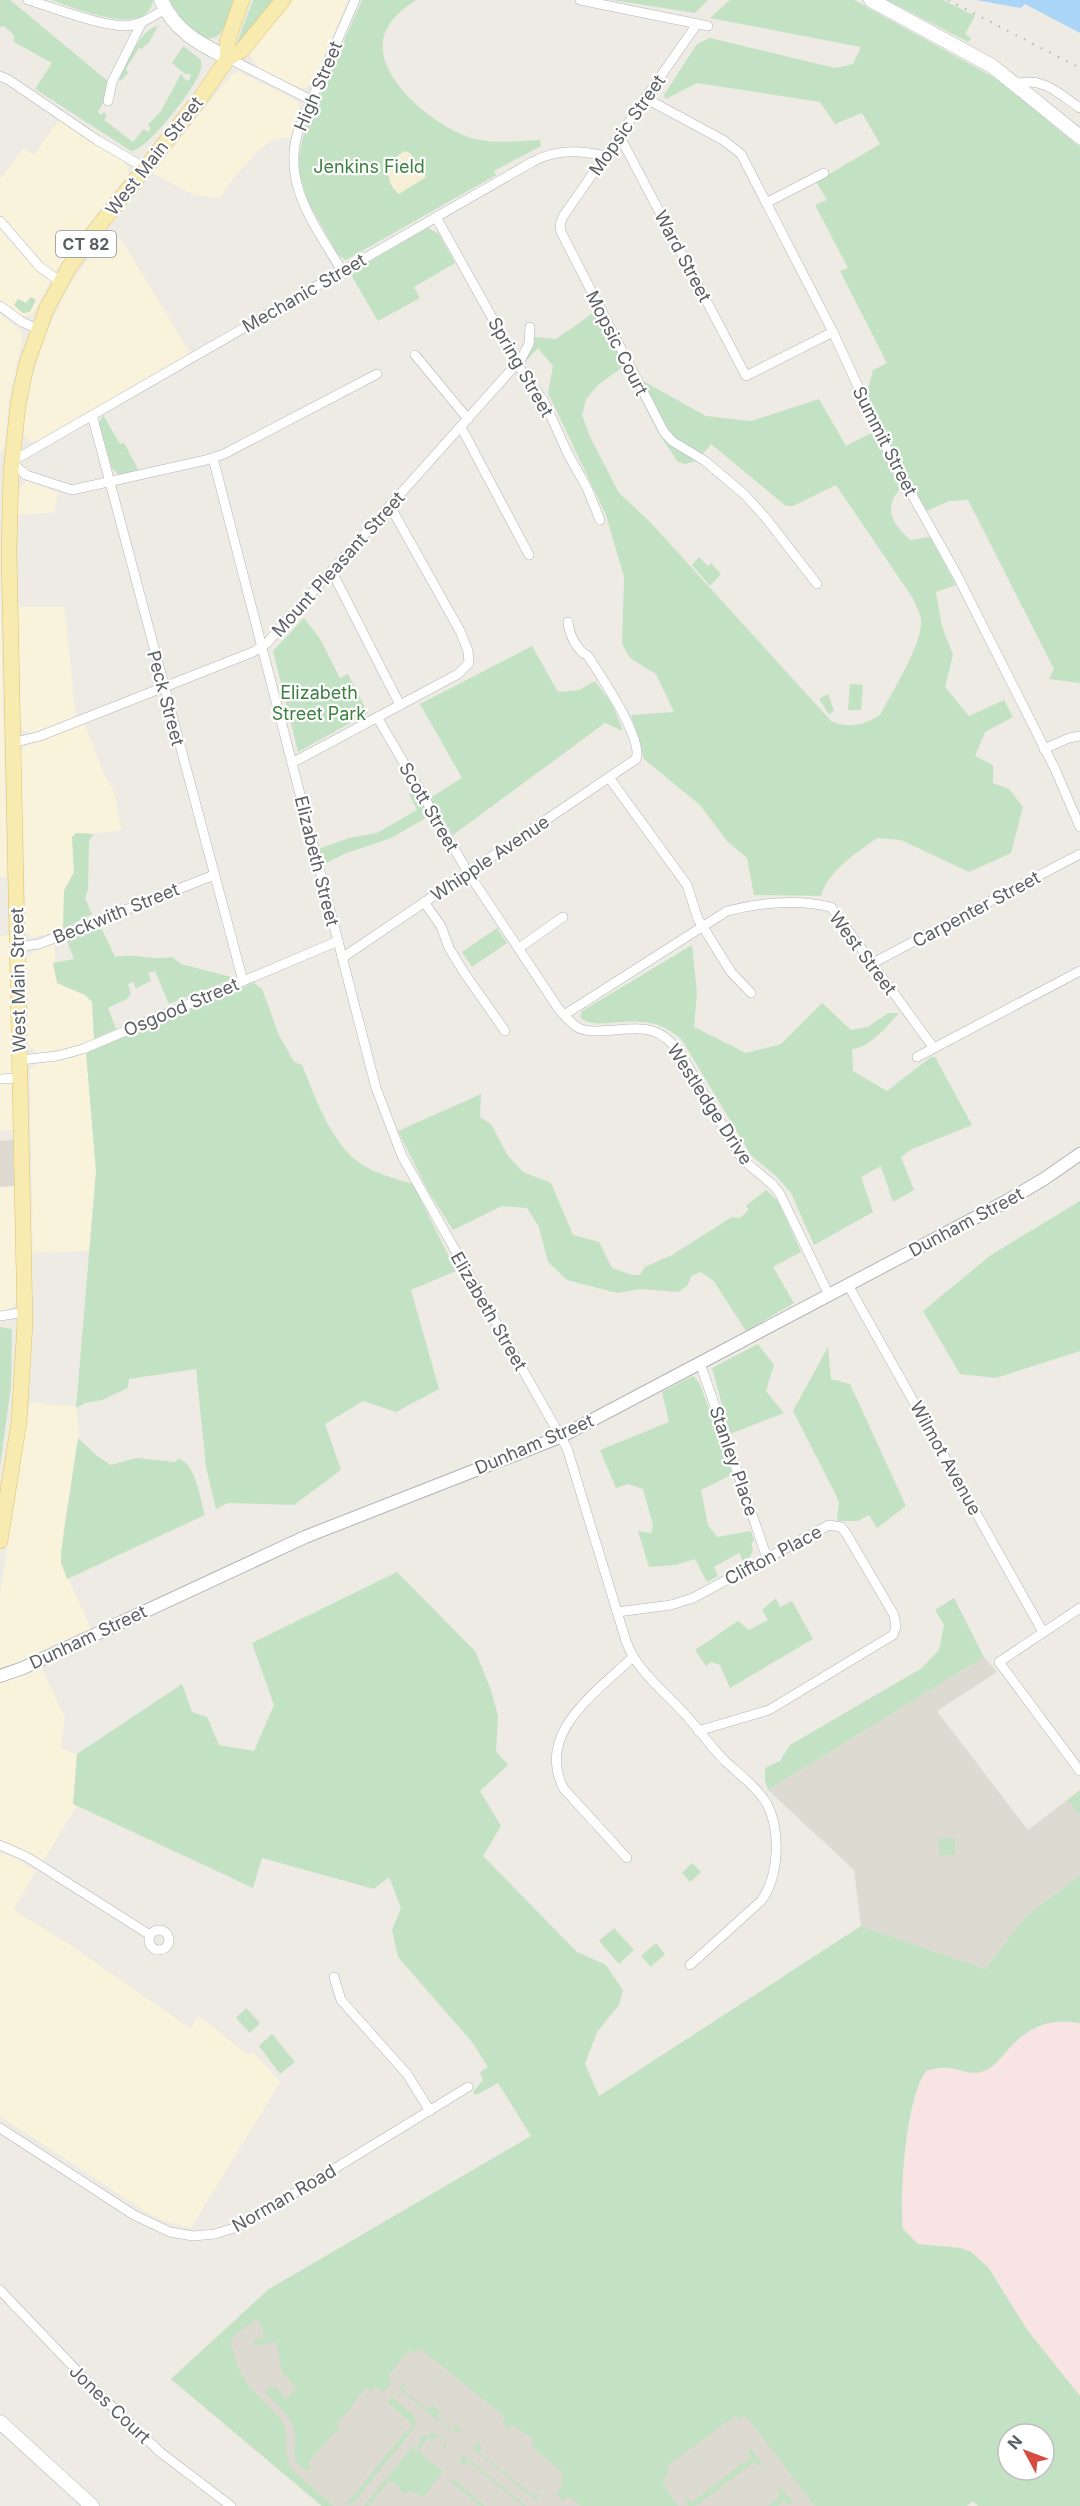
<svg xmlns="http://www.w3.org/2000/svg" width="1080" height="2506" viewBox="0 0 1080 2506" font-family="Inter,sans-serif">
  <rect width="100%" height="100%" fill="#edebe4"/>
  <g fill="#faf3dc">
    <polygon points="293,0 348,0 313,82 305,88 300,88 259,68 251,57 252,47"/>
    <polygon points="240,72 297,101 300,112 291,137 272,140 259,150 234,177 220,198 194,195 153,173 228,79 233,74"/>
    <polygon points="59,120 122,160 129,169 127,176 78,238 55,272 45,269 0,217 0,179 24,148 34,155"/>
    <polygon points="0,226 51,279 34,312 29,316 21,316 0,300"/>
    <polygon points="110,229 126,247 190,353 39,440 32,442 24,435 23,426 31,381 44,338 67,289"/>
    <polygon points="0,314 20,330 23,337 10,393 4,447 0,453"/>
    <polygon points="27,481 58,493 54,513 18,514 19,488"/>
    <polygon points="0,571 7,877 0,877"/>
    <polygon points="18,607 64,607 65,611 76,717 32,733 24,731 20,723"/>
    <polygon points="84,723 104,774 114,792 121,830 94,834 76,833 72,840 74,872 64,891 63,929 33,938 27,934 26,929 21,751 26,746"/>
    <polygon points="9,935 14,1130 0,1130 0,936"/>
    <polygon points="54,944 57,983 85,995 92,1002 94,1039 71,1047 37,1053 28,1044 27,959 32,953"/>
    <polygon points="86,1053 96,1171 89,1251 33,1253 30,1070 38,1063 68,1059"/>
    <polygon points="14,1186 17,1301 10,1309 0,1311 0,1187"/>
    <polygon points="30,1402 76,1407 79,1432 77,1450 64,1523 61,1563 91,1629 0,1670 0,1595"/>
    <polygon points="40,1665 65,1718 61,1748 77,1754 73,1804 77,1806 42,1862 17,1847 0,1840 0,1683"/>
    <polygon points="0,1853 13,1857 36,1871 13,1910 66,1942 191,2029 198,2015 248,2055 254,2053 280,2082 191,2228 165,2221 151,2215 0,2116"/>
  </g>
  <g fill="#dddad2">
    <polygon points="13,1140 14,1186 0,1187 0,1141"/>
    <polygon points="984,1657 997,1672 937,1711 1028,1830 1067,1800 1080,1815 1080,1875 1026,1916 985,1969 861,1926 854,1870 768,1790"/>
    <polygon points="255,2302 408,2347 419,2346 729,2398 843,2506 322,2506 171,2379"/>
  </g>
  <polygon fill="#f8e4e2" points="1052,2021 1080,2023 1080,2396 1028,2331 988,2267 971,2252 961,2248 918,2244 903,2229 900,2204 906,2148 916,2091 919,2080 926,2071 949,2068 970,2073 982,2072 992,2067 1022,2035"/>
  <g fill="#c3e2c3" fill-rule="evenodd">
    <path d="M0,0H10L109,82L103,103L98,112L101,115L104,112L107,115L104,120L133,142L144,129L148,132L151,128L148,125L161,111L181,74L186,81L190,79V74H185L172,63L183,46L200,59C202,63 202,67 200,72C195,88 146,152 131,151L35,89L52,63L14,42V35L4,26L0,27Z"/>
    <path d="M51,0H153C147,40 73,7 51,0Z"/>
    <path d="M170,0H233C230,9 227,23 222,31C205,55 176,14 170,0Z"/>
    <polygon points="253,0 276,0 235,48"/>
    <path d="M362,0H416C404,8 390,19 385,33C369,76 439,130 475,139C496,144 518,141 540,140L541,146L494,171L496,175L346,260L338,255L308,202L299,172V155L305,129Z"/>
    <polygon points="612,0 708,0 695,13"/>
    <polygon points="730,0 854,0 995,78 1080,147 1080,683 1049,679 1054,669 968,500 949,501 927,511 896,463 866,397 873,370 887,363 840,271 848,268 815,205 827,200 816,182 880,144 862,113 835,124 820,102 697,83 666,99 664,95 697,44 710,38 835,68 853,64 861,47 710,18"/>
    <polygon points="887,0 943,0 975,16 965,34 971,38 968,42"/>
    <path d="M158,26L148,44L147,43L142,49L139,48L126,69L128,73L121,81L119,79C128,62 140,29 158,26Z"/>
    <polygon points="428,228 439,234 455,263 414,287 420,298 378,321 350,273"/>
    <polygon points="31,297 36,300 30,312 23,313 14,305 18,299 26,303"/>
    <path d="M605,308L643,381L706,416L751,421L819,399L846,446L875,431L900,489C883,508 892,524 910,540L930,537L956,585L936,592L942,626L953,655L945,687L969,716L1004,700L1013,717L985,732L975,756L993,765V783L1009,789L1023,807L1011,853L969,872L901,840L877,838C857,853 828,870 821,896L754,895L747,858L727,841L700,805L644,759L631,715L674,712L656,674L630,658L622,644L624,577L606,515L548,393L553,366L538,348L522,365L534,337L556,339L596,311ZM624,366L659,434L678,462L685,464L697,461L711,444L786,506H793L836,485L912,597C916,606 922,614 921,624C920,648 892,692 880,715C865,725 847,729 831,721L651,523L619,493L590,437L582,415L586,399L598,385Z"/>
    <polygon points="103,415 120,444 124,443 139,471 120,475 112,469 99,423"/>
    <polygon points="699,557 708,566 711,563 721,574 710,586 692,565"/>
    <polygon points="304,618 320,639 340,678 348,674 368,713 298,752 273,651"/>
    <polygon points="532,646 558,692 579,690 595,681 612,704 623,731 605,723 453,835 430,798 462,778 420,704"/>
    <polygon points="850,684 863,685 861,710 848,710"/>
    <polygon points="828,694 834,711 829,714 819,699"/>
    <polygon points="413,792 431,815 391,838 344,854 323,865 319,849 349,838 377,833 417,810 409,794"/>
    <polygon points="76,833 94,834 89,841 88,889 85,898 92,914 63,929 64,891 74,872 72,837"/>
    <path d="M100,925L115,957C137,953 149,961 172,957L181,964L235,978L169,1004L155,971L148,973L151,981L136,988L133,982L128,984L131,994L127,999L108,1008L116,1029L94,1039L92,1002L85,995L57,983L53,963L74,959L67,941Z"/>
    <polygon points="497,928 507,943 472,967 462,952"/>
    <path d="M692,945L697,993L694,1027L746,1053L781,1044L822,1003L851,1030L868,1027L888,1013H899C887,1026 871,1047 852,1049L853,1071L887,1091L931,1057H935L972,1125L910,1150L901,1157L914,1190L893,1202L881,1166L861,1177L873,1212L814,1245L791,1193L777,1177L751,1155L682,1040C644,1003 598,1036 580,1017L582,1011Z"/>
    <path d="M254,983L262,989L279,1035L294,1062L302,1065C315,1096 326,1130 350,1155C365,1171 393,1178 413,1184L456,1271L411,1290L439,1389L396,1412L363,1401L325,1424L341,1470L294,1505L228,1503L216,1509L206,1467L196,1369L129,1379L128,1388L102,1400L85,1403L76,1408L96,1171L86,1053Z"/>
    <polygon points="481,1094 480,1117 491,1124 508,1156 523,1172 551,1183 573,1235 599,1242 612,1268 632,1275 640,1275 645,1267 672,1255 732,1217 740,1218 749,1210 746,1206 766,1190 778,1201 801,1252 773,1267 794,1303 746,1331 713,1280 700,1272 691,1276 688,1285 679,1292 640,1289 617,1293 567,1280 548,1262 539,1227 527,1208 502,1206 453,1230 427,1189 398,1131"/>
    <polygon points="1080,1201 1080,1351 996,1378 960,1374 923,1311 991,1255"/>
    <polygon points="0,1327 12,1329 11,1386 0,1466"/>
    <polygon points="758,1344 774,1365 766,1391 784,1413 730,1434 712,1368"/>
    <polygon points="828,1347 831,1379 850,1384 906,1506 877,1528 869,1515 858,1521 837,1521 839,1503 836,1495 793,1411"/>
    <polygon points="693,1376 699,1382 733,1474 701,1490 708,1525 717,1537 751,1531 754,1541 751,1543 753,1550 750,1557 743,1561 739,1553 714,1567 718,1576 707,1582 695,1559 675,1565 649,1567 638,1531 651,1533 653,1525 643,1489 628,1484 616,1488 600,1450 669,1422 662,1392"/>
    <path d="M78,1438L97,1456L111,1465L136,1458L176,1462L178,1458C197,1466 199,1496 205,1515L67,1579L61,1563V1552Z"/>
    <path d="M397,1572L475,1651L491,1690L498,1716L496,1751L508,1765L480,1791L501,1826L483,1856L577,1952L606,1965L623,1990L619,2005L597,2032L585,2064L599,2096L861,1926L985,1969L1026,1916L1080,1875V2023C1046,2018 1028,2027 1006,2052C999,2060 992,2069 981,2072C969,2075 960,2069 949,2068C941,2067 933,2069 926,2071C906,2097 899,2195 903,2229L918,2244L961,2248L971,2252L988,2267L1028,2331L1080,2396V2506H978L973,2501L967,2506H815L746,2416L739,2419L736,2415L666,2467L669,2472L664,2478L663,2485L678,2506H581L569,2496L563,2500L556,2495C562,2486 565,2481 561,2471L531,2446L535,2441L514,2425L508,2428L502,2422L505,2417L420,2348L415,2353L410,2349L388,2376L392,2382L383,2393L375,2387L371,2392L366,2388L336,2425L341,2433L335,2431L308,2463L312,2467L308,2471C285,2459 299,2447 294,2429C290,2414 274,2403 265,2391L271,2386L274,2389L276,2387L286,2399L297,2389L282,2371L276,2342L256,2345L253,2343L256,2339L263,2338C265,2331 261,2324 256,2319L233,2336L231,2344L238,2368L247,2384L281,2420L286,2429V2454L290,2468L334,2506H322L171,2379L269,2289L531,2136L498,2083L476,2095L473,2092L483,2080L480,2072L488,2067L472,2042L398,1957L392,1930L401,1908L389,1877L374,1889L262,1858L253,1888L73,1804L77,1754L182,1684L192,1712L207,1717L219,1745L254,1751L274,1705L252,1643ZM1008,2434H1044V2470H1008Z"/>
    <polygon points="776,1598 780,1607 792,1601 813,1639 730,1688 720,1665 711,1662 706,1666 695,1650 738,1621 749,1630 768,1620 762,1610"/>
    <polygon points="954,1598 984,1657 768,1790 765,1780 765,1768 780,1761 790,1745 922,1668 939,1650 944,1625 935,1610"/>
    <polygon points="1080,1790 1080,1815 1067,1800"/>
    <rect x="939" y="1838" width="16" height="17"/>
    <polygon points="692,1863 701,1872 690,1882 682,1873"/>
    <polygon points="614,1928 634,1950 619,1964 599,1941"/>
    <polygon points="656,1943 665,1954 651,1967 641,1956"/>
    <polygon points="246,2008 260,2023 250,2033 236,2018"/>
    <polygon points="272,2034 295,2062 280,2074 259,2046"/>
    <polygon points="403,2382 405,2384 402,2389 427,2409 433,2405 440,2412 438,2418 452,2430 457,2425 462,2431 457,2432 449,2429 399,2389"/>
    <polygon points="392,2397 414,2416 416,2426 412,2431 409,2429 413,2424 389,2404 388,2400"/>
    <polygon points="407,2430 410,2433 354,2502 349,2504 347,2503"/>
    <path d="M429,2434C436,2433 442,2436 446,2442L445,2449L442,2447L445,2442L438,2436L434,2440L428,2437L420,2450L416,2446L422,2440L420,2438Z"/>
    <polygon points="478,2443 482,2447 479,2452 534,2496 538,2493 540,2496 535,2500 472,2448"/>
    <polygon points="412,2447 443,2472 423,2497 414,2491 413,2492 409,2490 405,2495 396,2484 389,2481 369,2506 364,2506"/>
    <polygon points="751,2449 762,2464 759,2466 755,2461 696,2506 688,2506 685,2499 688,2498 692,2502 751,2457 748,2452"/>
    <polygon points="464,2455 526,2506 523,2506 469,2462 463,2465 460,2459"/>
    <polygon points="452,2478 485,2506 480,2506 450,2481"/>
    <polygon points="781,2488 792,2501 791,2504 788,2505 784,2501 777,2506 768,2506 780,2496 777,2490"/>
  </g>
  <path fill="#f6efd6" d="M405,151L410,153L426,177L399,194C382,181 388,159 405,151Z"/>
  <polygon fill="#abd5f6" points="976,0 1080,0 1080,33 1025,4 1021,8"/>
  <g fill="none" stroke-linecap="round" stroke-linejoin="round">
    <defs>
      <g id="minor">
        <path d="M28,0C53,7 109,30 132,25C144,23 155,15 165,9"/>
        <polyline points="580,0 708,26"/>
        <polyline points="697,24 564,215 560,224 561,232 664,432 672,441 705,461 744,494 765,517 817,584"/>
        <polyline points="228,58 311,100"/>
        <polyline points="0,76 9,80 97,140 145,168"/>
        <path d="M1016,84C1043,76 1059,94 1080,108"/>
        <polyline points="645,98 723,140 741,154 833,332 889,454 956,573 1055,769 1080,827"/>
        <polyline points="108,101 112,82 142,22"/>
        <polyline points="619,135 746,376 833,332"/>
        <polyline points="766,203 824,173"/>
        <polyline points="436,217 524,375 544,401 568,454 587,488 600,520"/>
        <polyline points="0,221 40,267 61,282"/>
        <path d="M342,271C315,225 279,181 300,126L355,0"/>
        <polyline points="0,306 22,322 38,329"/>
        <polyline points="415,355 468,419"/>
        <path d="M377,374L224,454L206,460L72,490L26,475L11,462L532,162C557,149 579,150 605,156"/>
        <polyline points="92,415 243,981"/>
        <polyline points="461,427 529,555"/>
        <path d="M213,458L376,1088L402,1156L567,1448L626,1641C636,1670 663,1690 683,1712C698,1728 710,1746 725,1761C739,1774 758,1788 767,1804C781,1831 779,1877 761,1901L690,1965"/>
        <polyline points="332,572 400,705"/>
        <path d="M377,717L469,874L558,1008C564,1015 571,1024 579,1028C584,1031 591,1031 598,1031C635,1030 657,1019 682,1056L742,1159L773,1185L780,1194L829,1295"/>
        <polyline points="12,743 40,736 253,652 267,643 521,359 529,344 530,327"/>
        <polyline points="1044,749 1069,738 1080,736"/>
        <polyline points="292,763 458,674 469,663 468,651 460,631 390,506"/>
        <polyline points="610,779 687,885 698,919 731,972 751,993"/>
        <polyline points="424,902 441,926 449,948 463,971 505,1031"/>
        <polyline points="17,947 39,944 214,875"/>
        <polyline points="519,948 563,917"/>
        <path d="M342,958L636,759C644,739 600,675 588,656C577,651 569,634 568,622"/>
        <polyline points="871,964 1080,854"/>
        <path d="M564,1015L727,911C759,903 798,899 831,907L933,1047"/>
        <polyline points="917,1057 1080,971"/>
        <polyline points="20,1060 57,1056 83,1049 338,941"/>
        <polyline points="0,1079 20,1078"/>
        <polyline points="848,1285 1043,1632"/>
        <polyline points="0,1316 25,1312"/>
        <polyline points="700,1363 767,1558"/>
        <polyline points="1080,1608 999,1662 1080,1771"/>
        <polyline points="617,1612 671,1605 693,1598 829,1525 841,1527 846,1533 894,1615 896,1627 893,1635 769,1710 698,1731"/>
        <polyline points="0,1845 27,1857 150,1935"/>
        <path d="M627,1858L564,1789C534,1733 598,1691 633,1657"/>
        <circle cx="159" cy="1940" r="10"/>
        <polyline points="334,1977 341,2000 407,2074 430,2111"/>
        <polyline points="0,2128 134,2215 170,2232 193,2236 215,2234 234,2228 257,2216 468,2087"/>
        <polyline points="0,2290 102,2397 160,2452 231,2506"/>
      </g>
      <polyline id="tertiary" points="0,1676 23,1668 305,1537 560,1437 1005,1202 1044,1179 1080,1154"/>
      <g id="secondary">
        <path d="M161,0C174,30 199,44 228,58"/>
        <polyline points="871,0 992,66 1080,137"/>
        <polyline points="0,2422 92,2506"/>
      </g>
      <g id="primary">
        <polyline points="228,58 227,42 242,0"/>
        <polyline points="0,1541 19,1422 25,1323 9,551 11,472 18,405 26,366 46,310 68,269 91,236 199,100 228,58 242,50 283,0"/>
      </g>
    </defs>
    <use href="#minor" stroke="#b1b4b8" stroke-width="10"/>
    <use href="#tertiary" stroke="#b1b4b8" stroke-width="14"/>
    <use href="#secondary" stroke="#b0b3b8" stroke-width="15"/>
    <use href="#primary" stroke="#e3c167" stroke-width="16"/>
    <use href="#minor" stroke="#fff" stroke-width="9"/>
    <use href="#tertiary" stroke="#fff" stroke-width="12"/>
    <use href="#secondary" stroke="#fff" stroke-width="14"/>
    <use href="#primary" stroke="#f7ebaf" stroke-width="15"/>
    <polyline stroke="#b2b3b3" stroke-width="2" stroke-dasharray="1.5 8" stroke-linecap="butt" points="948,0 1080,68"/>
  </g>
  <g text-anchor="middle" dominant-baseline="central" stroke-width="4.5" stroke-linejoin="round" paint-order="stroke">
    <rect fill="#fff" stroke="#8d8f92" stroke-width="1.5" x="56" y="231" width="60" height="26" rx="4.5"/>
    <g font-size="16" font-weight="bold" fill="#5c5f63">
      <text x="86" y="244">CT 82</text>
    </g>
    <g font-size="18" fill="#5c5f63" stroke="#fff">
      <text transform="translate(318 86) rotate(-67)">High Street</text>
      <text transform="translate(627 125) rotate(-55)">Mopsic Street</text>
      <text transform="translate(154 156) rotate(-52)">West Main Street</text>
      <text transform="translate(683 256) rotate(62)">Ward Street</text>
      <text transform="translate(304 293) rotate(-30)">Mechanic Street</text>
      <text transform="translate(617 343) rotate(63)">Mopsic Court</text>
      <text transform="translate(521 367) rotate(60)">Spring Street</text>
      <text transform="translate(885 441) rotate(63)">Summit Street</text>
      <text transform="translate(338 564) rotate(-48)">Mount Pleasant Street</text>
      <text transform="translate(166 698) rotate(75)">Peck Street</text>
      <text transform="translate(429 807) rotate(60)">Scott Street</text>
      <text transform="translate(490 858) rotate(-34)">Whipple Avenue</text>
      <text transform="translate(317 861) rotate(76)">Elizabeth Street</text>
      <text transform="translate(976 909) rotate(-28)">Carpenter Street</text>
      <text transform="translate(116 913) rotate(-22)">Beckwith Street</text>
      <text transform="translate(863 953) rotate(53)">West Street</text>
      <text transform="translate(18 980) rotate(-91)">West Main Street</text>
      <text transform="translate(181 1007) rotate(-23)">Osgood Street</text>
      <text transform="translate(710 1104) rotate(57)">Westledge Drive</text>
      <text transform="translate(966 1222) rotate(-28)">Dunham Street</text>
      <text transform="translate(489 1311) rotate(60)">Elizabeth Street</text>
      <text transform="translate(534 1444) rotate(-23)">Dunham Street</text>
      <text transform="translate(946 1458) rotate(61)">Wilmot Avenue</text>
      <text transform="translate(734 1461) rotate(71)">Stanley Place</text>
      <text transform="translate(773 1555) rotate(-28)">Clifton Place</text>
      <text transform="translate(88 1637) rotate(-25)">Dunham Street</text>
      <text transform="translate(284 2198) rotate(-30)">Norman Road</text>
      <text transform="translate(110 2404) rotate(44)">Jones Court</text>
    </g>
    <g font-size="18" fill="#3e8041" stroke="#fff">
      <text x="369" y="166">Jenkins Field</text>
      <text x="319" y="692">Elizabeth<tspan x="319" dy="21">Street Park</tspan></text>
    </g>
  </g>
  <g transform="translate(1026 2452) rotate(311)"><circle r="28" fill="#ffffff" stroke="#bebfc1" stroke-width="1.5"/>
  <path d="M0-4.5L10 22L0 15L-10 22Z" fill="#d74c40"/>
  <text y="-9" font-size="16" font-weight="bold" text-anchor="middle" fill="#5c5f63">N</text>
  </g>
</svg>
